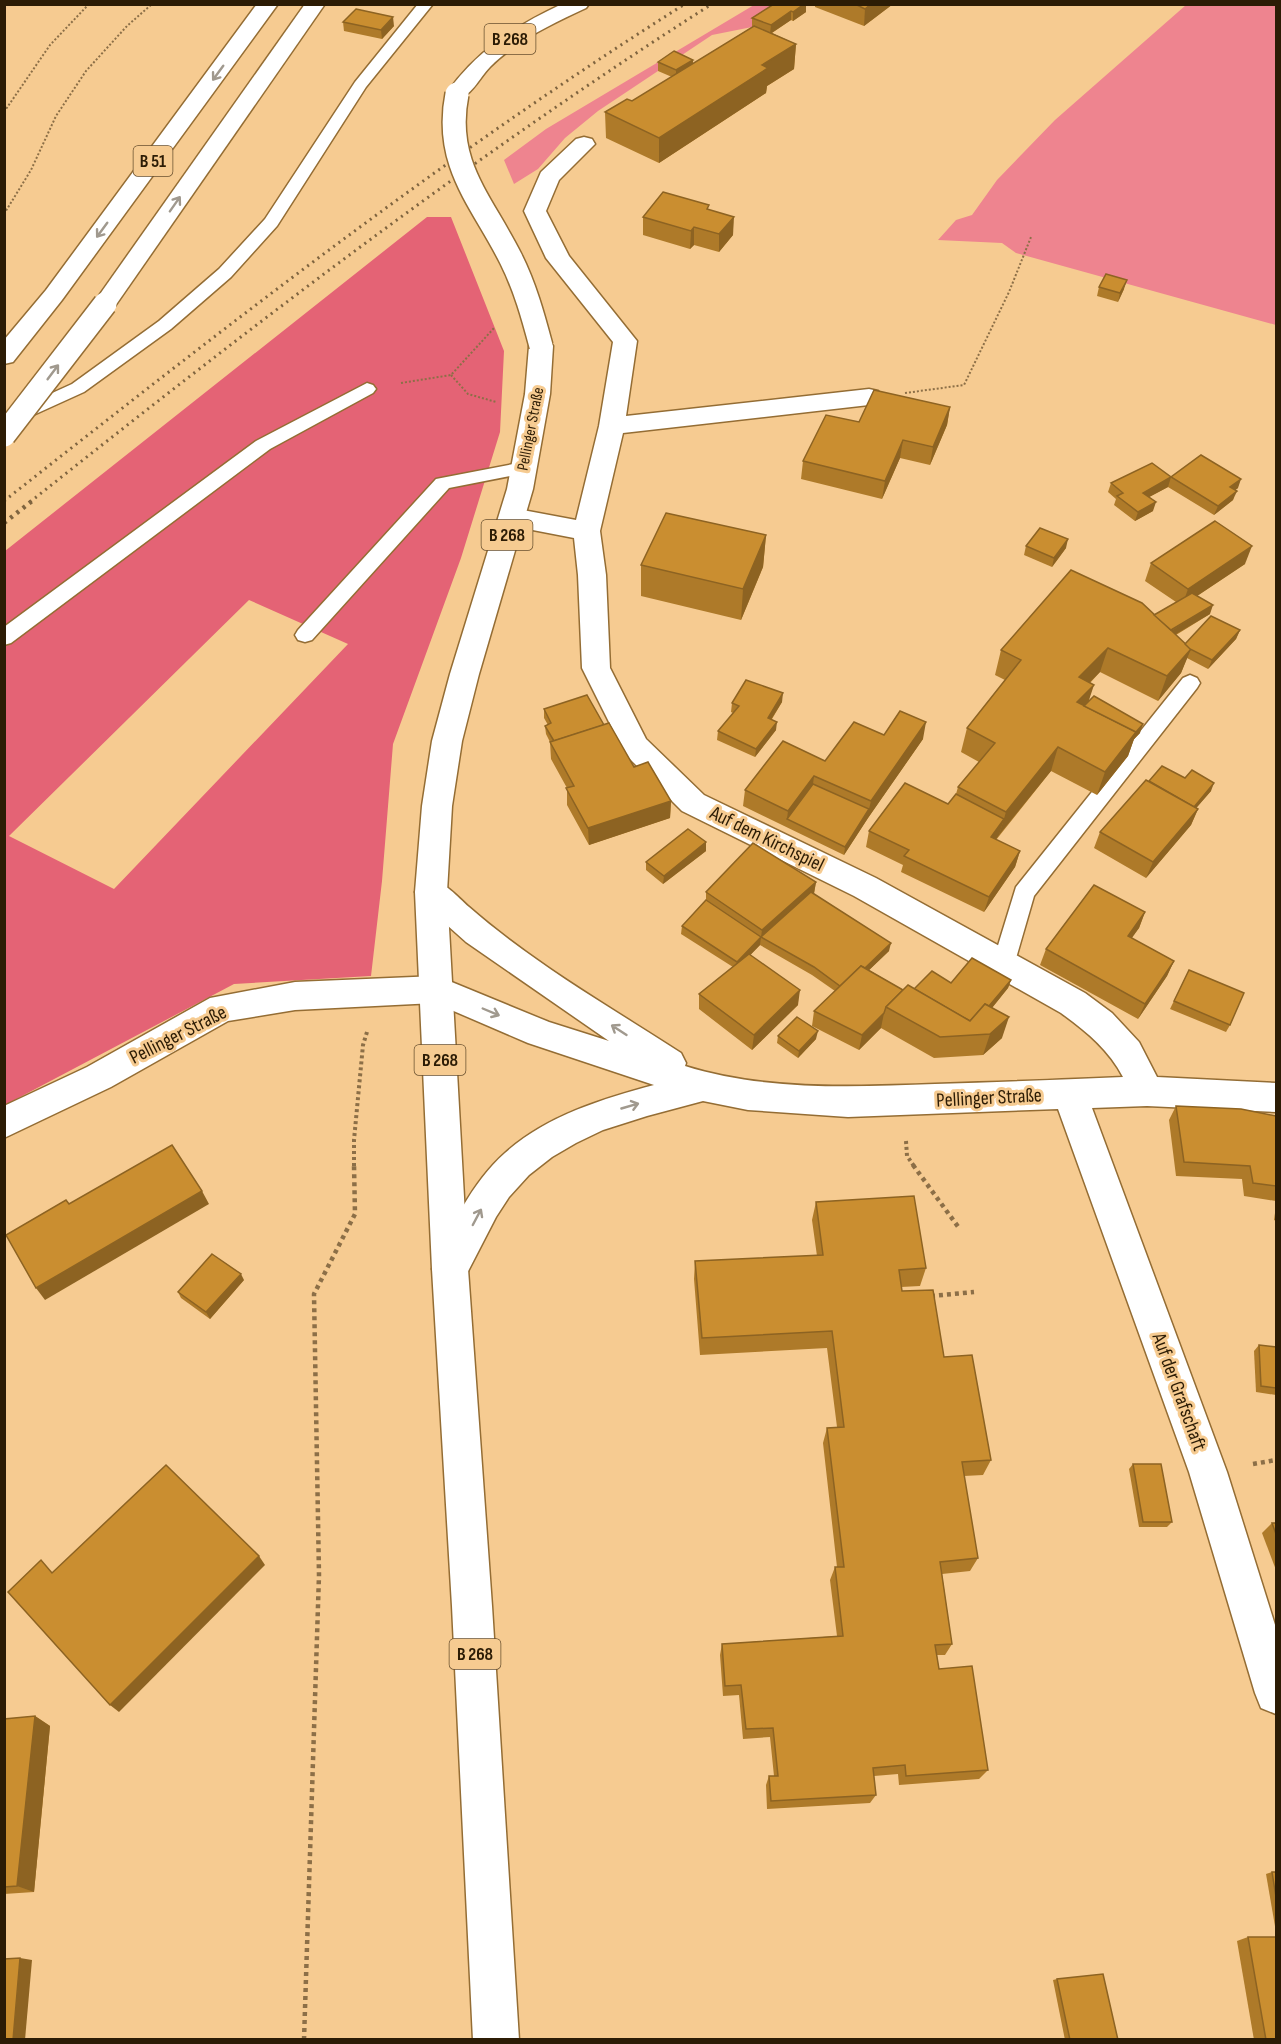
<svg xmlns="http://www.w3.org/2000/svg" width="1281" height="2044" viewBox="0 0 1281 2044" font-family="'Sofia Sans Condensed',sans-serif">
  <rect width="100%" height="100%" fill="#f6cb91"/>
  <g fill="#ee848f">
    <polygon points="754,5 787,5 752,27 712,35 598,111 565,138 538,169 514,184 504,160 546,129"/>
    <polygon points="1186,5 1276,5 1276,325 1016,253 1002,243 938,240 956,220 972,215 997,180 1055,120"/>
  </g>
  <path fill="#e46375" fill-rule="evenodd" d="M427,217H451L504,351L500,432L461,558L393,744L382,881L371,976L234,984L5,1105V551ZM249,600L348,644L114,889L9,836Z"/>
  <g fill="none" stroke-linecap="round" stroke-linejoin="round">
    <defs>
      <g id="service">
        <polygon points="418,4 433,4 366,87 277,226 231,277 171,329 84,392 18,422 6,422 6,414 72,384 159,321 219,269 265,219 355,82"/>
        <polygon points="367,383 373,385 376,389 373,393 270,449 11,643 4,645 4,627 256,441"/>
        <polygon points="524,462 531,464 533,468 531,472 449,488 312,640 305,642 298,640 295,635 298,630 436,479"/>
        <polygon points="1190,675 1197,678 1200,683 1197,688 1034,896 1012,972 1004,975 996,972 992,965 1016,887 1183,678"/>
      </g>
      <path id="minor" d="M584,137L592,139L595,144L559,180L546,211L569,256L637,341L626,416L869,389L878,391L881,397L878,403L869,405L623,433L600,531L606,575L610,668L646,739L704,795L876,878L1085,993L1112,1013L1139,1042L1157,1077L1276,1083V1112L1147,1106L1092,1108L1227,1472L1276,1628V1714L1261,1708L1255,1693L1189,1472L1058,1109L848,1117L748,1110L703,1101L647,1116L603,1130L576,1143L552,1157L529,1175L509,1197L496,1217L463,1281L450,1286L437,1281L432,1269C450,1229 471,1183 505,1153C546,1116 602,1099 654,1085L528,1043L435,1003L295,1010L228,1021L111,1087L4,1138V1106L87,1067L210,998L295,982L437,976L549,1022L609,1041L466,942L420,901L415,892L420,883C442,876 454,894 469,907C533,963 610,1007 681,1053L686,1063L685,1066C765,1091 852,1087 935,1084C998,1082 1060,1080 1123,1077C1109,1050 1086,1031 1061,1013L854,896L682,811L625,754L582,668L578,575L574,538L512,526L503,523L499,517L503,511L512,508L576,520L599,426L613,342L546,258L524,211L541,172L576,139Z"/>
      <g id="primary">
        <polygon points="257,4 278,4 62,300 13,362 4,364 4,340 46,290"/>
        <polygon points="305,4 325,4 113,309 105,311 97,309 93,304"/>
        <path d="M562,4H589L586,8C552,24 517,40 490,67C478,79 469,103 450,98L446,94C476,51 515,26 562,4Z"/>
        <polygon points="541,338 550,341 553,346 550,394 533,489 479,674 462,741 452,806 447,892 468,1269 492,1606 519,2040 473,2040 452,1606 432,1269 415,892 422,806 432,741 450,674 507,489 525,394 529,346 532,341"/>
      </g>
    </defs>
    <use href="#service" stroke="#946d34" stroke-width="3"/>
    <use href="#minor" stroke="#946d34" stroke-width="3"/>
    <use href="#primary" stroke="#946d34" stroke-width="3"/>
    <g stroke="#8c6f47" stroke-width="2" stroke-dasharray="2 2" stroke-linecap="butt">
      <polyline points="4,112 50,45 89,4"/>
      <polyline points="4,214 31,170 56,116 86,71 127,26 152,4"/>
      <polyline points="451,375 468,394 496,402"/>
      <polyline points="401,383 451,375 495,327"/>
      <polyline points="905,393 964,385 1009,292 1031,237"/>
    </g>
    <g stroke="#8c6f47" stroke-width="4" stroke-dasharray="3 3" stroke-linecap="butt">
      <polyline points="906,1141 907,1156 914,1166"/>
      <polyline points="354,1166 354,1140 363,1045 367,1032"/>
    </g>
    <g stroke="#8c6f47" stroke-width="4.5" stroke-dasharray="4 4" stroke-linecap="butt">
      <polyline points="913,1165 959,1228"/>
      <polyline points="931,1296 974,1292"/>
      <polyline points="1253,1464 1276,1460"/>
      <polyline points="304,2040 319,1575 314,1294 355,1214 354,1165"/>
    </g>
    <use href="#service" fill="#fff" fill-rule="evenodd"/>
    <use href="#minor" fill="#fff" fill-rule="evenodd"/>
    <use href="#primary" fill="#fff" fill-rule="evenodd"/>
    <g stroke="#7f643f" stroke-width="3" stroke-dasharray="2 4.5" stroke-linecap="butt">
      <path d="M4,501C226,326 445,155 685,4"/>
      <path d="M30,502C250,327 474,155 712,4"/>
    </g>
    <polyline stroke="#7f643f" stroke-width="4.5" stroke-dasharray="3 5" stroke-linecap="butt" points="4,523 32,501"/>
    <defs>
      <g id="primary-bridge">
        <path d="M457,94C443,164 482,201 511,259C525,287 533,316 541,346"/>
        <polyline points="4,435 105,304"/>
      </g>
    </defs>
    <use href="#primary-bridge" stroke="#946d34" stroke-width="26" stroke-linecap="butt"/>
    <use href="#primary-bridge" stroke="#fff" stroke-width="23"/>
  </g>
  <g fill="#ae7a29">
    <polygon points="774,4 806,4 806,12 793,21 791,20 772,33 796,44 794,69 767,86 766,93 659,163 606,138 605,112 632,101 672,77 658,71 658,62 693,60 693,64 752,27 752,18"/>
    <polygon points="815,4 893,4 864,26 815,7"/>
    <polygon points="343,22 394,26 382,39 344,31"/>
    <polygon points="709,210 733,235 719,252 694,245 690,249 643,235 643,217"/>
    <polygon points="1099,287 1124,289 1118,302 1097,296"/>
    <polygon points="950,407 947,425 930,465 900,458 882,499 801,479 803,461 859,422"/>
    <polygon points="1171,477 1238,488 1235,490 1233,500 1214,515 1168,487 1149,497 1153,511 1135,521 1114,505 1116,499 1108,492 1111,483"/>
    <polygon points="766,535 763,567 741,620 641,596 641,565"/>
    <polygon points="1026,546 1066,548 1052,567 1024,555"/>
    <polygon points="1151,563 1245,564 1197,596 1210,614 1176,635 1185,644 1240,630 1236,639 1208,669 1187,658 1181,673 1158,701 1100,672 1090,683 1089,701 1140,733 1134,739 1128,756 1097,795 1051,771 996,840 1020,851 1015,867 984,912 901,872 903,865 866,847 869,831 948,804 956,794 958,787 979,762 961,752 967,728 1005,680 995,675 1001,650 1154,615 1176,602 1145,581"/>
    <polygon points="782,702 772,719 776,730 755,757 717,740 718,731 733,713 731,712 732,703"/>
    <polygon points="544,709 604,725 634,767 671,801 670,818 589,845 567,805 567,788 551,759 550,742 546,734 545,726 548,725 544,718"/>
    <polygon points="884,735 923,739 868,818 844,855 743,806 745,790 825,761"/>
    <polygon points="1185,778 1211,791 1196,808 1198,809 1191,825 1146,878 1094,848 1100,832 1149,781"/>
    <polygon points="706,842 706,851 663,884 646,870 646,862"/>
    <polygon points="816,882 814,894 889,951 869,970 903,990 951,983 1011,980 1008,988 992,1008 1002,1038 983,1055 934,1058 881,1028 859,1050 812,1026 814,1011 835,991 812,975 760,945 750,955 798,1005 752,1050 699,1009 699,994 733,967 681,934 682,926 706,900 706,892"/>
    <polygon points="1145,912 1139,928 1131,938 1174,961 1167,976 1138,1019 1040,965 1046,949"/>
    <polygon points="1189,970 1230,1025 1226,1032 1170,1009"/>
    <polygon points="778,1036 816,1039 798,1058 777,1043"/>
    <polygon points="1176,1106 1276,1116 1276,1201 1244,1196 1242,1179 1176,1176 1169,1120"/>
    <polygon points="816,1202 926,1268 920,1286 901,1287 902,1291 944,1357 991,1460 983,1475 964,1476 978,1558 970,1571 942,1574 952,1644 945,1655 937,1655 939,1669 988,1770 979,1779 899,1785 898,1774 874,1776 876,1795 870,1803 767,1809 766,1785 769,1776 774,1776 770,1737 743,1739 739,1695 723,1696 720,1655 722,1644 837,1636 830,1580 835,1567 837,1567 823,1443 827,1428 837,1427 827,1348 700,1355 694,1279 695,1261 817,1256 812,1220"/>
    <polygon points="1276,1206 1276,1221 1274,1220"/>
    <polygon points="244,1280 210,1319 181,1298 178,1292"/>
    <polygon points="1259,1345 1276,1347 1276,1395 1256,1392 1254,1351"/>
    <polygon points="1133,1464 1172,1522 1167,1527 1139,1527 1129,1469"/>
    <polygon points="1272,1523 1276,1523 1276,1570 1262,1533"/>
    <polygon points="35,1716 50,1726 34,1892 4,1894 4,1719"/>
    <polygon points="1272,1872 1276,1872 1276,1932 1266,1874"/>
    <polygon points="1248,1937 1276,2040 1254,2040 1237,1941"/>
    <polygon points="1057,1979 1118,2040 1065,2040 1053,1980"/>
  </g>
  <g fill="#8d6322">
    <polygon points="804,4 806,4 806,12 793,21 793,12"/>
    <polygon points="871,4 893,4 864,26 865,9"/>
    <polygon points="791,11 791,20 770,34 771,25"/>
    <polygon points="393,17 394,26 382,39 381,30"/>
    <polygon points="796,44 794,69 767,86 766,93 659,163 659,138 762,65"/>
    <polygon points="693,60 692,69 676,79 676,70"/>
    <polygon points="734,217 733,235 719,252 719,234"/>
    <polygon points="694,227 694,245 690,249 691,231"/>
    <polygon points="1127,280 1124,289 1118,302 1120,293"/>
    <polygon points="950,407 947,425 930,465 933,447"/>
    <polygon points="903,440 900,458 882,499 885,481"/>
    <polygon points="1171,477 1168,487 1140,502 1143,493"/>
    <polygon points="1241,479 1238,488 1227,496 1230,487"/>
    <polygon points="1237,491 1233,500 1214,515 1218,506"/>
    <polygon points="1156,502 1153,511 1135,521 1138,512"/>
    <polygon points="766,535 763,567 741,620 743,589"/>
    <polygon points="1068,539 1066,548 1052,567 1054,558"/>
    <polygon points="1252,546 1245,564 1182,606 1188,589"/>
    <polygon points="1213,605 1210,614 1154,647 1158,639"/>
    <polygon points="1240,630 1236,639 1208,669 1212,660"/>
    <polygon points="1108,648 1100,672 1071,701 1079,677"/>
    <polygon points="1191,649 1181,673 1158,701 1167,676"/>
    <polygon points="1094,685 1086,709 1077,702"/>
    <polygon points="783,693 782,702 767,726 768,718"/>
    <polygon points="777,722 776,730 755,757 756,749"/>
    <polygon points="926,722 923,739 868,818 844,855 845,847 869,809 871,801"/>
    <polygon points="1143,724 1140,733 1134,739 1128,756 1097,795 1105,772 1124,744"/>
    <polygon points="1058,747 1051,771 999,835 1006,812"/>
    <polygon points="814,776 812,792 787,819 788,811"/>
    <polygon points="1214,783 1211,791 1185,821 1189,813"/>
    <polygon points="671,801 670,818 589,845 588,828"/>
    <polygon points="1198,809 1191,825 1146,878 1153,862"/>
    <polygon points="1004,819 999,835 986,853 991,837"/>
    <polygon points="706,842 706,851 663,884 664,876"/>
    <polygon points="1020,851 1015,867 984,912 989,897"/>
    <polygon points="816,882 813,898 761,937 762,930"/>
    <polygon points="1145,912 1139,928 1122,952 1128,936"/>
    <polygon points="761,937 760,945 736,970 737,962"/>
    <polygon points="891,943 889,951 842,996 844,989"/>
    <polygon points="1174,961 1167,976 1138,1019 1145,1004"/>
    <polygon points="1011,980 1008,988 970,1035 966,1035"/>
    <polygon points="800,990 798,1005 752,1050 754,1035"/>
    <polygon points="884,1013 881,1028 859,1050 862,1035"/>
    <polygon points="1009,1017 1002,1038 983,1055 990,1034"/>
    <polygon points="818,1031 816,1039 798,1058 799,1051"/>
    <polygon points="202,1191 209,1204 45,1300 36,1288"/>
    <polygon points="241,1274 244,1280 210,1319 206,1312"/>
    <polygon points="259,1556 265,1565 119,1712 110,1705"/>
    <polygon points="35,1716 50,1726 34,1892 17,1886"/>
    <polygon points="20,1958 32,1960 25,2040 13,2040"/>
  </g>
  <g fill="#ca8e30" stroke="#8d6322" stroke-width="1.5">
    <polygon points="774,4 804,4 793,12 791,11 771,25 752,18"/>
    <polygon points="855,4 871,4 865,9"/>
    <polygon points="356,9 393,17 381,30 343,22"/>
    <polygon points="754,26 796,44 762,65 768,68 659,138 605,112 627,99 632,101"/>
    <polygon points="674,51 693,60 676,70 658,62"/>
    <polygon points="663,192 709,205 707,209 734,217 719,234 694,227 691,231 643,217"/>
    <polygon points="1106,274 1127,280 1120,293 1099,287"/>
    <polygon points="874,390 950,407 933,447 903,440 885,481 803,461 826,415 859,422"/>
    <polygon points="1201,455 1241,479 1230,487 1237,491 1218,506 1171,477"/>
    <polygon points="1152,463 1171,477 1143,493 1156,502 1138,512 1117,496 1123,493 1111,483"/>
    <polygon points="666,513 766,535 743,589 641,565"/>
    <polygon points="1215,521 1252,546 1188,589 1151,563"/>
    <polygon points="1040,528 1068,539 1054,558 1026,546"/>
    <polygon points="1071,570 1142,603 1191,649 1167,676 1108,648 1079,677 1094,685 1077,702 1136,732 1105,772 1058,747 1006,812 958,787 995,743 967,728 1021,660 1001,650"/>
    <polygon points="1192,593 1213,605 1171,630 1154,615"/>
    <polygon points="1211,616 1240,630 1212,660 1190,649 1185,644"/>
    <polygon points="746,680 783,693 768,718 777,722 756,749 718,731 739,706 732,703"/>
    <polygon points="587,695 604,725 554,741 545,726 551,723 544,709"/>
    <polygon points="1094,696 1143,724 1136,732 1084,706"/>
    <polygon points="900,711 926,722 871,801 814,776 788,811 745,790 783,741 825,761 854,722 884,735"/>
    <polygon points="609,723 634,767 648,762 671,801 588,828 566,788 574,786 550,742"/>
    <polygon points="1162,766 1185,778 1192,770 1214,783 1194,807 1149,781"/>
    <polygon points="1146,780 1198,809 1153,862 1100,832"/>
    <polygon points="905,783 948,804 956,794 1004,819 991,837 1020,851 989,897 904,856 909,850 869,831"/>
    <polygon points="813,784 869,809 845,847 787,819"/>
    <polygon points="688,829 706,842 664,876 646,862"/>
    <polygon points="753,843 816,882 762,930 706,892"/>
    <polygon points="1094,885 1145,912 1128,936 1174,961 1145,1004 1046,949"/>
    <polygon points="811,892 891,943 865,968 861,966 840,986 814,967 761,937"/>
    <polygon points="706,900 761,937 737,962 682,926"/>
    <polygon points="749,954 800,990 754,1035 699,994"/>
    <polygon points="972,958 1011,980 989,1006 985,1004 970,1021 914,989 932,971 951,983"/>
    <polygon points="861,966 903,990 886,1007 884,1013 862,1035 814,1011"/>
    <polygon points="1189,970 1244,993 1230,1025 1174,1001"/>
    <polygon points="908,985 970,1021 985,1004 1009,1017 990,1034 940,1037 886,1007"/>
    <polygon points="797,1017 818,1031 799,1051 778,1036"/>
    <polygon points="1176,1106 1241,1109 1276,1116 1276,1186 1253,1183 1250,1166 1184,1162"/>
    <polygon points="172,1145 202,1191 36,1288 6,1235 66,1200 69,1204"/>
    <polygon points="914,1196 926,1268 899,1270 902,1291 933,1290 944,1357 972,1355 991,1460 962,1462 978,1558 940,1562 952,1644 935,1645 939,1669 972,1666 988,1770 906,1776 905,1765 873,1768 876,1795 771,1801 769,1776 778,1776 773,1728 746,1729 741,1685 725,1686 722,1644 843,1636 835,1567 844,1567 827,1428 844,1427 832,1331 702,1338 695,1261 823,1255 816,1202"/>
    <polygon points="212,1254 241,1274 206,1312 178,1292"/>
    <polygon points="1259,1345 1276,1347 1276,1388 1261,1386"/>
    <polygon points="1133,1464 1161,1464 1172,1522 1143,1522"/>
    <polygon points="166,1465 259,1556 110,1705 8,1592 41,1560 52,1573"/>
    <polygon points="1272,1523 1276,1523 1276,1534"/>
    <polygon points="35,1716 17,1886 4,1887 4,1719"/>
    <polygon points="1272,1872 1276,1872 1276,1897"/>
    <polygon points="1248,1937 1276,1937 1276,2040 1266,2040"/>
    <polygon points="20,1958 13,2040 4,2040 4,1959"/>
    <polygon points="1103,1974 1118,2040 1070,2040 1057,1979"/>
  </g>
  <defs><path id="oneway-shaft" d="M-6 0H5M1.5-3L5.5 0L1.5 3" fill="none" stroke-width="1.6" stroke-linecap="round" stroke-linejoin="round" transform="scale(1.5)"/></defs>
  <g stroke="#a0998e">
    <use href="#oneway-shaft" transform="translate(218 73) rotate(126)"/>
    <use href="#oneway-shaft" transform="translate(175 204) rotate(-55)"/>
    <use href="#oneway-shaft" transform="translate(102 230) rotate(126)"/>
    <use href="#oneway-shaft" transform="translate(53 372) rotate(-53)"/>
    <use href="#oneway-shaft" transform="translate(491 1012) rotate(23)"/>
    <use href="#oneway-shaft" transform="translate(619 1030) rotate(-147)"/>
    <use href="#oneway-shaft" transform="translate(630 1106) rotate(-16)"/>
    <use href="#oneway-shaft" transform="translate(477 1217) rotate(-62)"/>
  </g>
  <g text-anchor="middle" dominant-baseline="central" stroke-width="6" stroke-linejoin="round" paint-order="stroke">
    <g font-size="16" fill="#2c1c05" stroke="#f6cb91">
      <text transform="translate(531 429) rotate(-79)">Pellinger Straße</text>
    </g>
    <g fill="#f6cb91" stroke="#69502f" stroke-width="1.5">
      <rect x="484.5" y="24" width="51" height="30" rx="4.5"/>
      <rect x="133.5" y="146" width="39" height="30" rx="4.5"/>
      <rect x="481.5" y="520" width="51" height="30" rx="4.5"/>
      <rect x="414.5" y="1045" width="51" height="30" rx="4.5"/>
      <rect x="449.5" y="1639" width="51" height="30" rx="4.5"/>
    </g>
    <g font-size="18" font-weight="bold" fill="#2c1c05">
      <text x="510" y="39">B 268</text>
      <text x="153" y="161">B 51</text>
      <text x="507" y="535">B 268</text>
      <text x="440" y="1060">B 268</text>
      <text x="475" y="1654">B 268</text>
    </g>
    <g font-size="20" fill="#2c1c05" stroke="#f6cb91">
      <text transform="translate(767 839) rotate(26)">Auf dem Kirchspiel</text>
      <text transform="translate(178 1035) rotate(-27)">Pellinger Straße</text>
      <text transform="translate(989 1098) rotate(-3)">Pellinger Straße</text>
      <text transform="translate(1179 1392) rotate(70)">Auf der Grafschaft</text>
    </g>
  </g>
  <rect width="1281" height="2044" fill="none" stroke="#2c1c05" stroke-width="12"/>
</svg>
